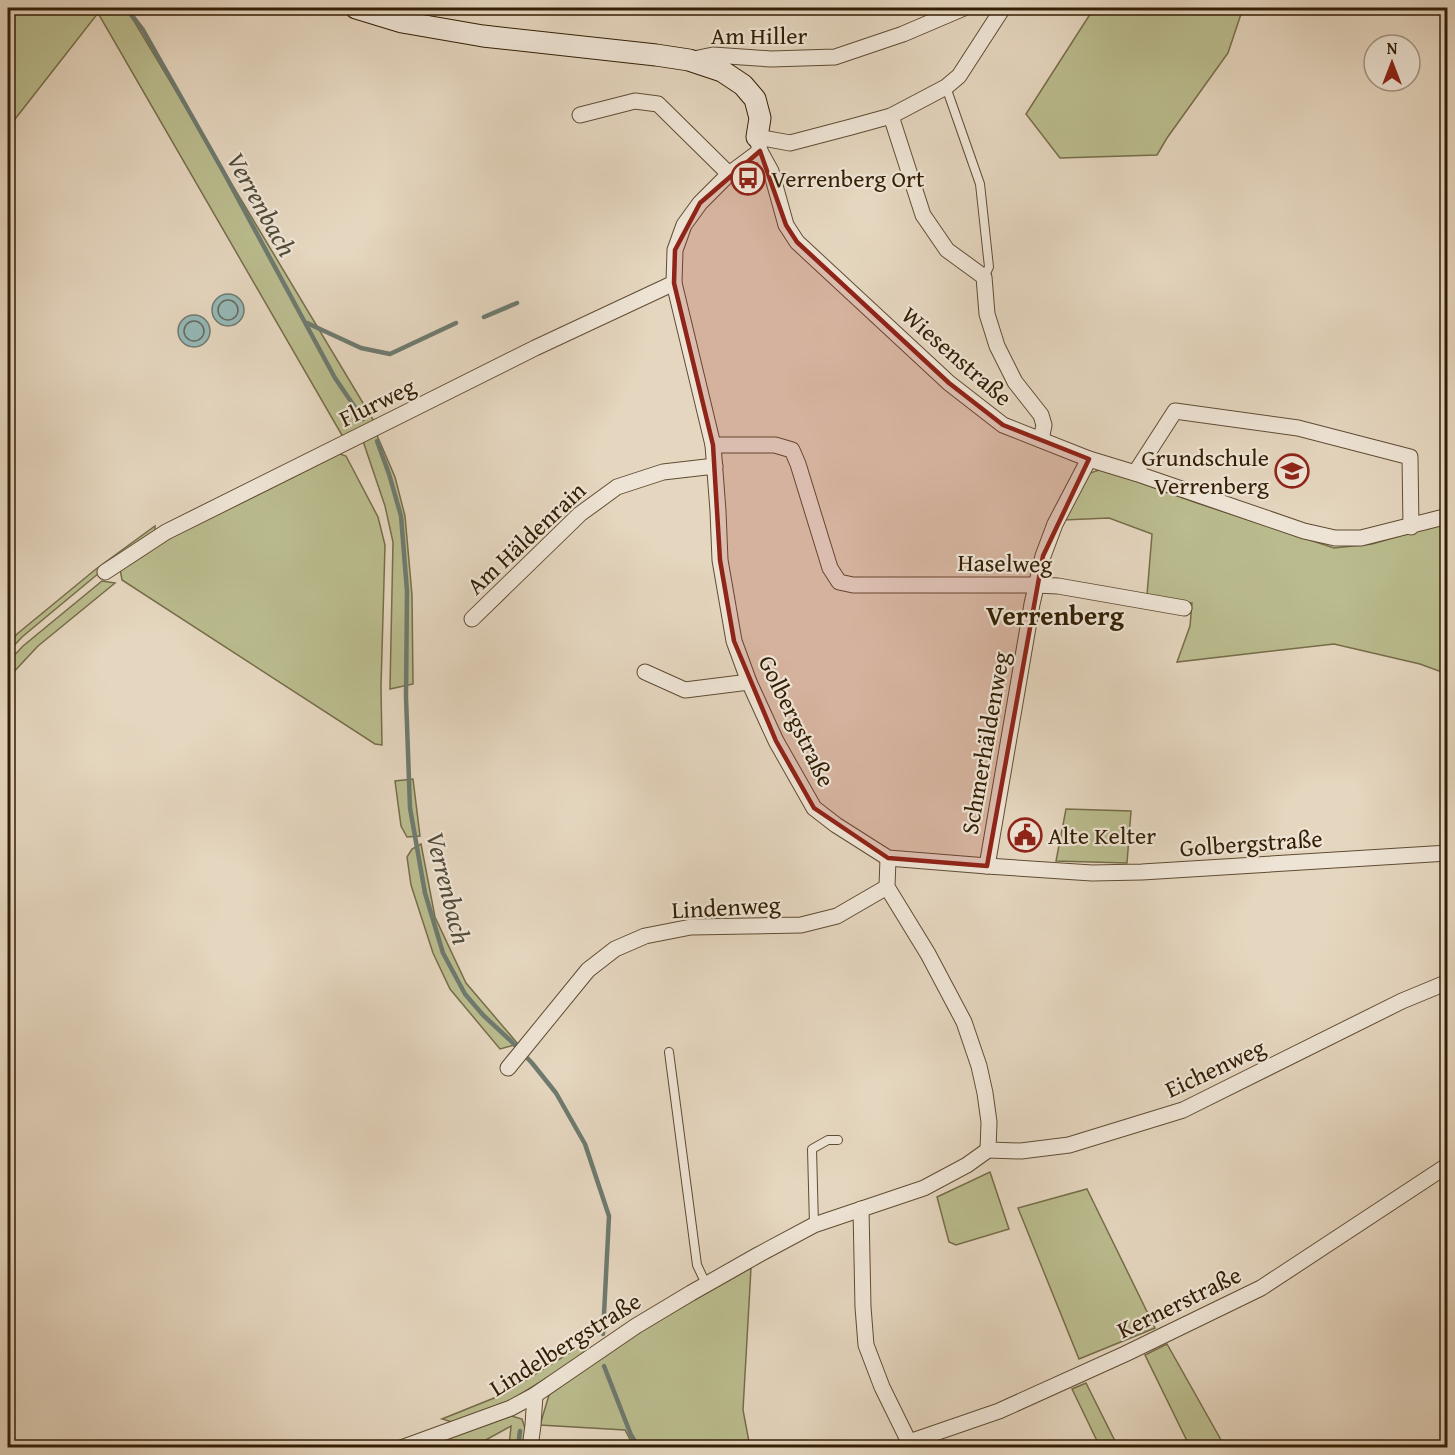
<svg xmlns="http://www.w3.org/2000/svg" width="1455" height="1455" viewBox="0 0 1455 1455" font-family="'Gentium Book Plus',serif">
  <rect width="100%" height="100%" fill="#e5d6bf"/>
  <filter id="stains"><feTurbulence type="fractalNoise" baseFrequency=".00333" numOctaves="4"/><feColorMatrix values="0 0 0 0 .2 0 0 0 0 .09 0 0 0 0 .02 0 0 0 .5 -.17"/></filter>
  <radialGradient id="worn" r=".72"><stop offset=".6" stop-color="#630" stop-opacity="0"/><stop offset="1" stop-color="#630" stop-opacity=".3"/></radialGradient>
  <g fill="#babc8e" stroke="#766d49" stroke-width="1.5">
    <polygon points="8,8 125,8 128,11 375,423 343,437 98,13 8,128"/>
    <polygon points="1094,8 1144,9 1145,8 1243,8 1228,53 1167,138 1157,155 1060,158 1026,114"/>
    <polygon points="376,433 395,477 405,516 412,595 413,684 390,689 393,542 385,506 363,441"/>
    <polygon points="334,452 346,456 378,517 385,545 381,687 382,745 375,744 122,580 120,569 163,538"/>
    <polygon points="1102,469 1197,503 1334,548 1372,544 1447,522 1447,674 1420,664 1334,644 1177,662 1190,626 1192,603 1147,595 1152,534 1109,518 1064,520 1087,474"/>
    <polygon points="155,526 155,535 105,568 22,637 8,652 8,645 17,634 96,569"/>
    <polygon points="102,581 115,583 38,646 8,678 8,662 23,646"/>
    <polygon points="413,779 420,836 407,837 401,826 395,781"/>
    <polygon points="1066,809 1131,811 1127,863 1056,861"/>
    <polygon points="421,844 435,917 466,983 518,1044 500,1049 450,989 433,953 411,885 407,857 412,849"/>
    <polygon points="990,1172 1009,1229 956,1245 949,1242 937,1197"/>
    <polygon points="1087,1189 1155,1328 1079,1359 1018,1208"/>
    <polygon points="751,1268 743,1410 750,1447 634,1447 625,1430 540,1425 549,1395 632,1335"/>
    <polygon points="585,1343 582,1356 508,1402 452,1422 442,1419 504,1394"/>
    <polygon points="1167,1344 1225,1447 1190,1447 1145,1355"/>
    <polygon points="1086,1383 1118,1447 1100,1447 1072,1389"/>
    <polygon points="508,1415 522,1419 526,1431 524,1447 509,1447 511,1426 473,1447 415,1448"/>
  </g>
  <g fill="#96b8b7" stroke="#6e7a6f" stroke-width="1.5">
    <circle cx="228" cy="310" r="16"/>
    <circle cx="194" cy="331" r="16"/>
  </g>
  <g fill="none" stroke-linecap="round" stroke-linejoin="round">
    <g stroke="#646b5e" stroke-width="1.5">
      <circle cx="228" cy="310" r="10"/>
      <circle cx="194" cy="331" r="10"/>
    </g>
    <g stroke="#6e7a6f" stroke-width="4.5">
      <polyline points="126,8 143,30 223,171 335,378 363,419"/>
      <polyline points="484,317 517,303"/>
      <polyline points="307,323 361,348 390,354 456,323"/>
      <polyline points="377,441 389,474 401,516 407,591 406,697 410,808 425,893 443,953 465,994 483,1015 511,1041 532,1063 556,1093 585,1144 609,1216 603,1334"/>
      <polyline points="604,1366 631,1435 639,1448"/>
      <polyline points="518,1448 520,1431"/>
    </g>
    <defs>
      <g id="lane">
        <polyline points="946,87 980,184 989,267 984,277"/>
        <polyline points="669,1052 697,1265 706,1284"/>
        <polyline points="814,1225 812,1149 828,1140 838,1140"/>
      </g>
      <g id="street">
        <polyline points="1003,8 959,76 946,87 891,116 851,127 790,143 757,137 760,151 771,171 786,225 797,242 949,383 1003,425 1089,459 1135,473 1304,531 1335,538 1361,538 1448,516"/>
        <polyline points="689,60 713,55 771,59 835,57 903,34 964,8"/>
        <polyline points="580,115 635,101 658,104 729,174"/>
        <polyline points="891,116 923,215 947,250 984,277 987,314 997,346 1015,382 1041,415 1044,425 1041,440"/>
        <polyline points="760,151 729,174 700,203 684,225 675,250 674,283 713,445 718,511 720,560 734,641 749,682 776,741 814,808 836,825 888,858 987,866 1092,873 1142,872 1448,853"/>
        <polyline points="713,445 775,445 792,450 798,464 830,568 839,582 853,585 1036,585 1058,586 1184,608"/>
        <polyline points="1135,473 1175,411 1298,428 1410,457 1411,527"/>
        <polyline points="105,572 166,532 405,413 535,348 674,283"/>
        <polyline points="472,619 580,514 617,487 663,472 715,466"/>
        <polyline points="645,672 685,690 749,682"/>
        <polyline points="888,858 887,887 928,954 964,1022 979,1066 985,1093 989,1122 988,1150"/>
        <polyline points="987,866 1032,604 1043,556 1055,524 1089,459"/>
        <polyline points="508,1068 588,970 615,949 645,936 691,927 801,925 837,916 887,887"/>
        <polyline points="988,1150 1021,1151 1069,1145 1183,1110 1402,1001 1448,982"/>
        <polyline points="861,1209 863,1307 866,1345 882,1387 909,1442 999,1411 1125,1354 1261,1288 1448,1165"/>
        <polyline points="401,1448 511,1408 535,1395 636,1326 691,1293 758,1255 814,1225 924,1188 967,1165 988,1150"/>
        <polyline points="530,1448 533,1425 535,1395"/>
      </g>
      <polyline id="secondary" points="356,8 402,22 483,36 656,55 689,60 722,71 743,85 755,99 760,118 757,137"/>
    </defs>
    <use href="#lane" stroke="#604c33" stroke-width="10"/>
    <use href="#street" stroke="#604c33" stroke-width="17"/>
    <use href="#secondary" stroke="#331e04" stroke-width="23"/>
    <use href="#lane" stroke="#eee4d5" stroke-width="8"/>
    <use href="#street" stroke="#eee4d5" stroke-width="15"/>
    <use href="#secondary" stroke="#eee4d5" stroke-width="21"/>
  </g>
  <path fill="#8f2418" fill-opacity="0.2" stroke="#8f2418" stroke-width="4.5" stroke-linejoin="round" d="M760,151L786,225L797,242L949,383L1003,425L1089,459L1043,556L987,866L888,858L814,808L776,741L734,641L720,560L713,445L674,283L675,250L700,203Z"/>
  <defs>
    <symbol id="bus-ring" viewBox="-11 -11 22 22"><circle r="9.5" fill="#eee4d5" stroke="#8f2418" stroke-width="1.5"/><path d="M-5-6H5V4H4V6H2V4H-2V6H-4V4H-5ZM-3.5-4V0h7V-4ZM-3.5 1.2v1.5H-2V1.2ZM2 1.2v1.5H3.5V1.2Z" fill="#8f2418"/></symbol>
    <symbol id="school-ring" viewBox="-11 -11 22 22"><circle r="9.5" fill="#eee4d5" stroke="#8f2418" stroke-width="1.5"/><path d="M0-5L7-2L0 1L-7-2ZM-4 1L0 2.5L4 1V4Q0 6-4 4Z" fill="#8f2418"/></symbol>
    <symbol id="civic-ring" viewBox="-11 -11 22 22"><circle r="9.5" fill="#eee4d5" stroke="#8f2418" stroke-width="1.5"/><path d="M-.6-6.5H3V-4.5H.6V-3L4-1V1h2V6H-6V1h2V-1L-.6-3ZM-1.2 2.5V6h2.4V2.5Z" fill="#8f2418"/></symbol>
  </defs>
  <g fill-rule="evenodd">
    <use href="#bus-ring" x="729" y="159" width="38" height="38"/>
    <use href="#school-ring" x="1273" y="452" width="38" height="38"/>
    <use href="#civic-ring" x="1006" y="816" width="38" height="38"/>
  </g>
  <g text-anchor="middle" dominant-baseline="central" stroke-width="4.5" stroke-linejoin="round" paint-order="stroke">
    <g font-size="24" fill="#331e04" stroke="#eee4d5">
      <text x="759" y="35">Am Hiller</text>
      <text transform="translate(957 356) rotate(41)">Wiesenstraße</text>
      <text transform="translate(377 402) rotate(-26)">Flurweg</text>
      <text transform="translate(526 538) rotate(-43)">Am Häldenrain</text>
      <text transform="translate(1005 563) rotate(1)">Haselweg</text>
      <text transform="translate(797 721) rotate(64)">Golbergstraße</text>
      <text transform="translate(985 743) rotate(-80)">Schmerhäldenweg</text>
      <text transform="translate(1251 843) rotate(-4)">Golbergstraße</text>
      <text transform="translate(726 907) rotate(-3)">Lindenweg</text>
      <text transform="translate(1215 1068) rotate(-25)">Eichenweg</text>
      <text transform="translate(1179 1302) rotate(-26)">Kernerstraße</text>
      <text transform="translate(565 1344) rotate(-32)">Lindelbergstraße</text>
    </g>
    <g font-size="24" fill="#331e04" stroke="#eee4d5" text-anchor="start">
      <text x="771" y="178">Verrenberg Ort</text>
      <text x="1269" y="457" text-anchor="end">Grundschule<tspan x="1269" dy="28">Verrenberg</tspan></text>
      <text x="1048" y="835">Alte Kelter</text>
    </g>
    <g font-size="26" font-style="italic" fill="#514c3a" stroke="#eee4d5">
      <text transform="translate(262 204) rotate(61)">Verrenbach</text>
      <text transform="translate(449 888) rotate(76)">Verrenbach</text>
    </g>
    <g font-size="27" font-weight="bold" fill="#331e04" stroke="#eee4d5">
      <text x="1055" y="615">Verrenberg</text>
    </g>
  </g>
  <rect width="1455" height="1455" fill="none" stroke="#e5d6bf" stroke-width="30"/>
  <rect x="9" y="9" width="1437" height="1437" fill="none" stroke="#331e04" stroke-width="3"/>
  <rect x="15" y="15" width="1425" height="1425" fill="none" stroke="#331e04" stroke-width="1.5"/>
  <g transform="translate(1392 63)"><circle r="28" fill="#eee4d5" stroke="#a39581" stroke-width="1.5"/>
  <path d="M0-4.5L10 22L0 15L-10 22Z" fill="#8f2418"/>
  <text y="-9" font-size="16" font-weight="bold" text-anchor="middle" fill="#331e04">N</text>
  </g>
  <rect width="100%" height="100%" filter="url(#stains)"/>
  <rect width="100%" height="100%" fill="url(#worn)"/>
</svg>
